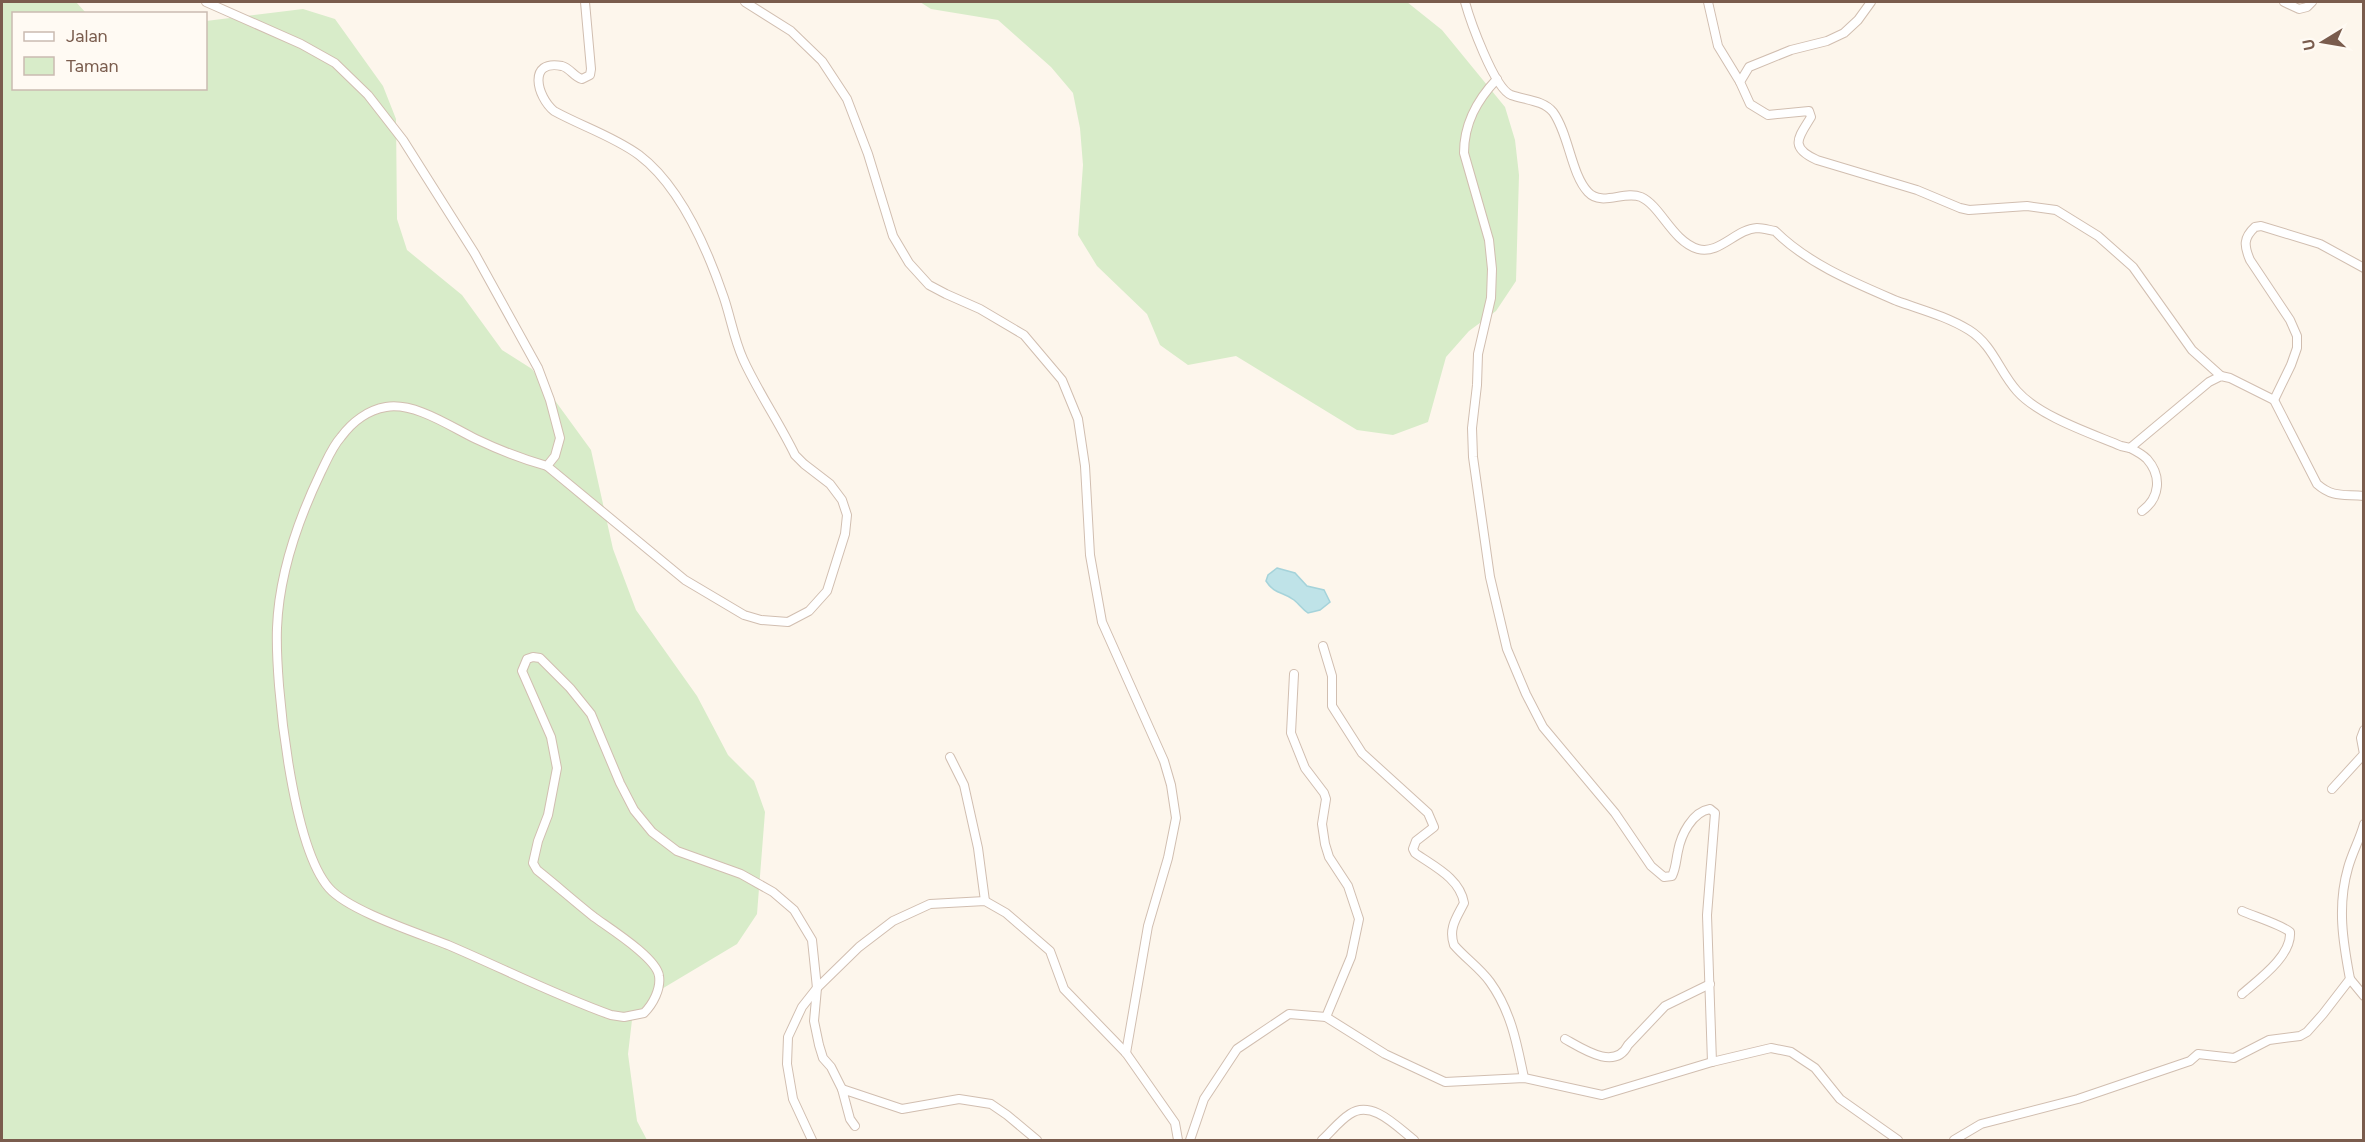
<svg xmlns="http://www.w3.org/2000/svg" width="2365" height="1142" viewBox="0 0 2365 1142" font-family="Figtree,sans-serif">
  <rect width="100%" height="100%" fill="#fdf6ec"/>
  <g fill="#d8ecc9">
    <polygon points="2,2 76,2 86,13 14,14 14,88 206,88 206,21 303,9 335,19 383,86 396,119 397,219 407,250 462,295 502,350 532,369 591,450 613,549 636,610 697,696 728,755 754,781 765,812 757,914 737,944 655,993 632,1020 628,1054 637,1121 647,1140 2,1140"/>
    <polygon points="920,2 1407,2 1442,30 1505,107 1515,140 1519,175 1516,281 1496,311 1469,331 1446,357 1428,422 1393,435 1357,430 1236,356 1188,365 1160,345 1147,314 1097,266 1078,235 1083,165 1080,128 1073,93 1051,67 998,20 931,9"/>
  </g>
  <path fill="#bfe3e8" stroke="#a5d3da" stroke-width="1.5" d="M1277,568L1295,573L1307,586L1324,590L1330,602L1320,610L1308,613C1302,609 1299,604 1294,600C1282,591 1275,595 1266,581L1268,575Z"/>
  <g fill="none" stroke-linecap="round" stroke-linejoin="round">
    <defs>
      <g id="street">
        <path d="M206,2L301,44L335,63L368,95L403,140L475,254L538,368L550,400L560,438L555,456L547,466C522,459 499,450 476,439C451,427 415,402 386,407C368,410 352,422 341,437C332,447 327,460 321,472C298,520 279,574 277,628C275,684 292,846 329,888C349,911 418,933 448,945C502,968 555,995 611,1015L624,1017L644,1013C653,1004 661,989 659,976C657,958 609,928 594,917C575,902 556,885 537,870L533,863L538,841L548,815L557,768L551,737L522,671L527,659L533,657L540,658L570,688L591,714L620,783L634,810L652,832L677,851L741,874L773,892L794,910L812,940L817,988L814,1021L819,1045L823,1058L831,1067L842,1089"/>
        <polyline points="745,2 791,31 822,61 847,99 868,154 893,236 909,263 929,285 946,294 980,309 1024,335 1062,380 1078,419 1085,466 1090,555 1102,622 1164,761 1171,785 1176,818 1168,858 1148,926 1126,1053"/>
        <path d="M1465,2C1470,20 1494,88 1511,95C1525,100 1543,100 1553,112C1569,134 1571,174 1588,192C1602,207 1624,190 1641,197C1661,206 1672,241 1698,249C1719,255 1736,229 1757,228C1763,228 1769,230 1775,231C1808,264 1855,283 1897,301C1922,310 1946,316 1969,330C1993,345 1999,371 2017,391C2039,416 2090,433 2121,446L2130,448L2209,382L2221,376L2230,378L2274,400L2317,484C2333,498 2343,494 2364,496"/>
        <polyline points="1708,2 1718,46 1740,82"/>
        <path d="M1871,2L1858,20L1844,33L1827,41L1791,50L1749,67L1740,82L1750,104L1768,115L1809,111L1811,117C1799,137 1788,147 1817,160L1917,190L1960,208L1969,210L2027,206L2056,210L2098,236L2133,267L2192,350L2221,376"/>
        <polyline points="2284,2 2299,9 2307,7 2312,2"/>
        <path d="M1497,79C1477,100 1464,123 1464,153L1489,240L1492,269L1491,298L1478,354L1477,385L1472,428L1473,457L1490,577L1507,649L1526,694L1543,727L1615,813L1651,866L1664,877L1672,876C1676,868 1676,860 1678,851C1681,835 1692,812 1710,809L1715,813L1707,915L1712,1062"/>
        <path d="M2274,400L2291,365L2297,348V336L2290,320L2250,260C2244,246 2243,238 2255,227L2261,226L2320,244L2364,268"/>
        <path d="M2130,448C2136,451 2143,455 2147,459C2162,476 2160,498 2142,511"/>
        <path d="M547,466L685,580L744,615L761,620L788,622L809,611L827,591L845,534L847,515L842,500L830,484L804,464L795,455C779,422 758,392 743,359C734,339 731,319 724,298C708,251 680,186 639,155C613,136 581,126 554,111C537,97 527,59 562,66C570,68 574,77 582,79L590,75L591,69L585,2"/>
        <path d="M1323,646L1332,676V706L1362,753L1428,813L1434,827L1416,841L1413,849L1415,853C1433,866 1460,878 1464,903C1457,917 1448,928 1454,945C1465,958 1480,968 1490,982C1511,1011 1517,1044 1524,1078"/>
        <polyline points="1294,674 1291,733 1305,768 1324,793 1326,799 1322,824 1325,844 1329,857 1348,886 1359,919 1351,957 1326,1017"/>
        <polyline points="950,757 964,785 978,848 985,901"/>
        <polyline points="2332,789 2364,754 2361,738 2364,730"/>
        <path d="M2242,911C2253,916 2282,925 2290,932C2292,956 2258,980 2242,994"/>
        <polyline points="2350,979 2364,996"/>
        <path d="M1565,1039C1583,1049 1615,1071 1628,1045L1665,1006L1710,984"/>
        <polyline points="855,1126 850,1119 842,1089 902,1109 959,1099 991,1104 1007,1115 1037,1140"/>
        <polyline points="812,1140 793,1099 787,1064 788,1037 802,1007 817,988 859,947 893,921 930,904 985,901 1006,913 1050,951 1064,989 1126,1053 1175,1123 1178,1140"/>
        <polyline points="1190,1140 1204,1099 1237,1049 1289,1014 1326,1017 1385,1054 1445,1082 1524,1078 1602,1095 1712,1062 1771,1048 1791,1052 1815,1068 1840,1099 1898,1140"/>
        <path d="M1322,1140C1331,1132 1339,1121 1350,1114C1372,1099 1397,1127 1414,1140"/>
        <path d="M1954,1140L1981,1124L2078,1099L2190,1061L2198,1054L2234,1058L2269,1040L2300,1036L2307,1032L2323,1014L2350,979C2343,942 2337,906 2348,868C2352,853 2360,839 2364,824"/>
      </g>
    </defs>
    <use href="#street" stroke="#d1beb0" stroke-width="10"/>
    <use href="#street" stroke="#fff" stroke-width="8"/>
  </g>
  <rect width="2365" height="1142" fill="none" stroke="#7a5c4d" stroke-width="6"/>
  <rect x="12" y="12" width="195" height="78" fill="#fffaf3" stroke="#cabbb1" stroke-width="1.5"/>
  <rect x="24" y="32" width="30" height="9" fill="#ffffff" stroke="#cabbb1" stroke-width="1.5"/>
  <text x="66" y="42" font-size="18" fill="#7a5c4d">Jalan</text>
  <rect x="24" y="57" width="30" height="18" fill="#d8ecc9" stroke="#cabbb1" stroke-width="1.5"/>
  <text x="66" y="72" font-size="18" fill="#7a5c4d">Taman</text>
  <g transform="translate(2323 42) rotate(259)" stroke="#fffaf3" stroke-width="4.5" paint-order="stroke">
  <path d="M0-4.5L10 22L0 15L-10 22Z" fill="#7a5c4d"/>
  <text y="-9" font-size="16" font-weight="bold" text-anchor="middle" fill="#7a5c4d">U</text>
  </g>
</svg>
